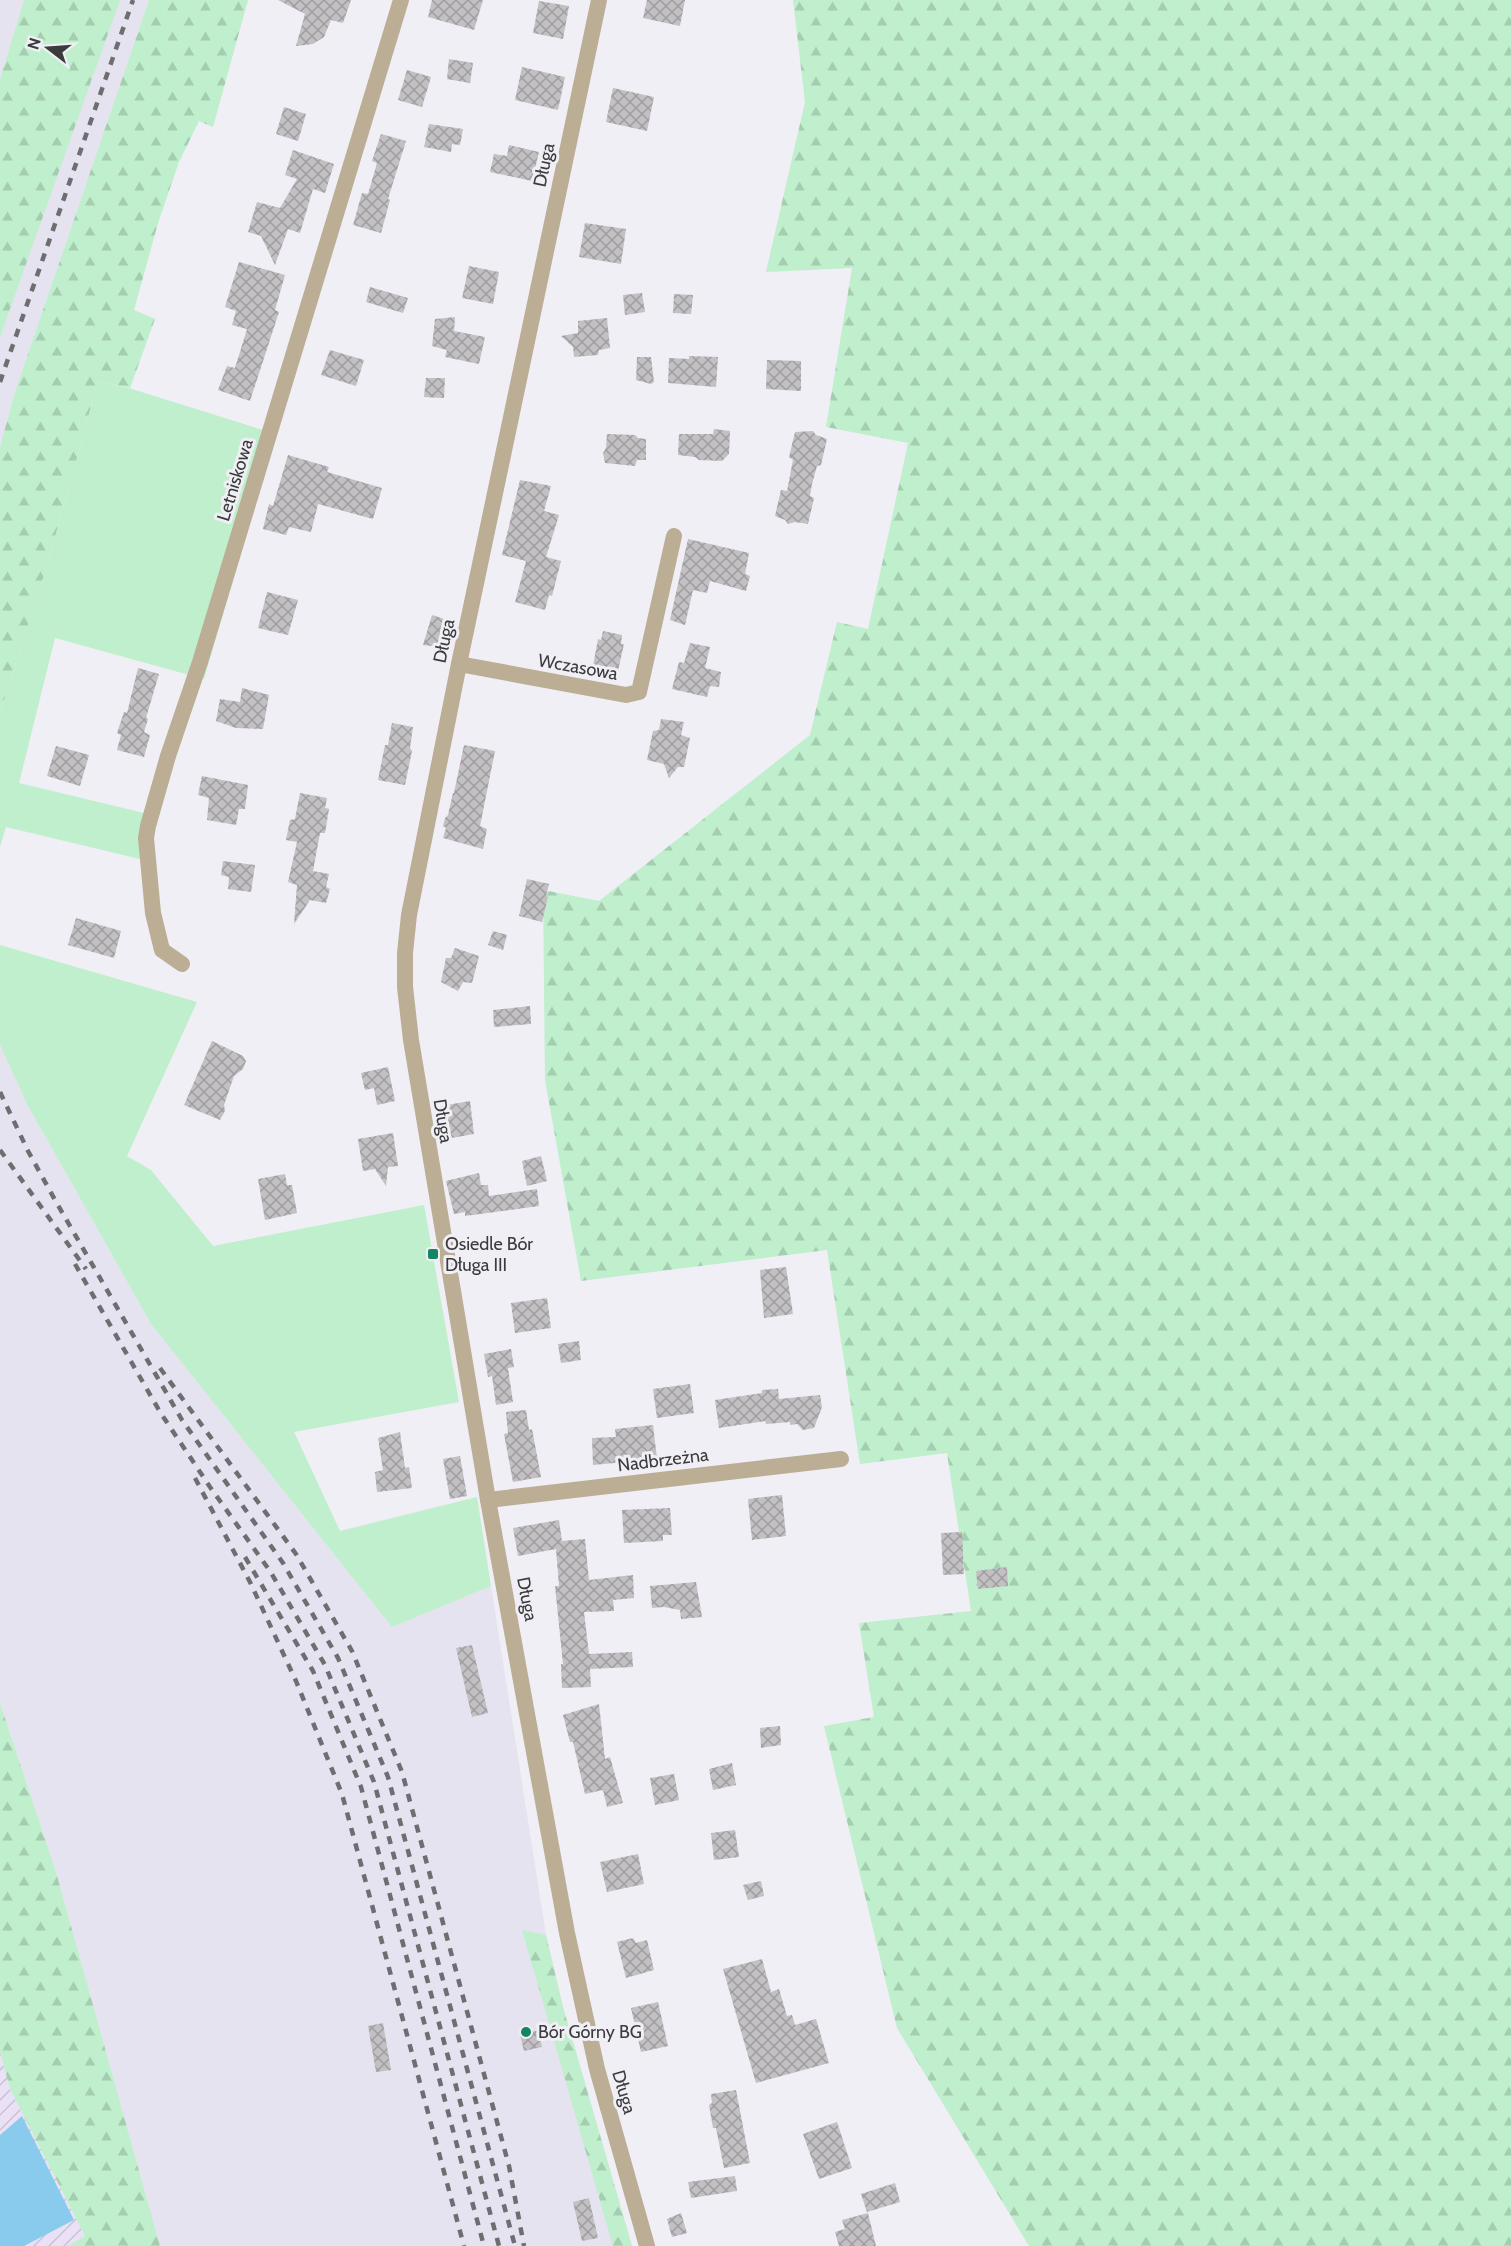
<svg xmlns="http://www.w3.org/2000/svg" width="1511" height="2246" viewBox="0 0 1511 2246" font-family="Cabin,sans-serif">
  <defs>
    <pattern id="industrial-furrows" width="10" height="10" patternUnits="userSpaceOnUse" patternTransform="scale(1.5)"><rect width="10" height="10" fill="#ebe1f6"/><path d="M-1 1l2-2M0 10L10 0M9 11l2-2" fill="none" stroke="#cac2d4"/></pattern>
    <pattern id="forest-firs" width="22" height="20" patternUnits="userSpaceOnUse" patternTransform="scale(1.5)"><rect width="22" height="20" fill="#bfefcc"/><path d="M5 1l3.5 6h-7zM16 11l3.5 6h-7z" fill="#a5ceb0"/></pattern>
    <pattern id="building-cross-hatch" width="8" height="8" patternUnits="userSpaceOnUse" patternTransform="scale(1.5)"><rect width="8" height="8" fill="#c3c0c4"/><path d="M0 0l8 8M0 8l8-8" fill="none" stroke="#a09da0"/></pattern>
  </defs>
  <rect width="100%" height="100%" fill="#efeff5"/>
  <g fill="#e4e3ef">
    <polygon points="0,0 24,0 0,79"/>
    <polygon points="118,0 149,0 15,392 0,447 0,335"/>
    <polygon points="0,1045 27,1104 151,1324 392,1627 491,1586 546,1935 563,2007 632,2246 160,2246 56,1872 0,1703"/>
  </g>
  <polygon fill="url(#industrial-furrows)" points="0,2052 10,2089 85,2236 67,2246 0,2246"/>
  <g fill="#bfefcc">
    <polygon points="98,381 132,389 276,434 204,679 55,638 19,783 144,813 140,859 6,827 0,847 0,712 47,566"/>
    <polygon points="0,945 197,1002 127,1156 151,1170 213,1246 424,1205 459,1402 294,1432 340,1531 477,1497 491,1586 392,1627 151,1324 27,1104 0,1045"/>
  </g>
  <g fill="url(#forest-firs)">
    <polygon points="24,0 120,0 0,337 0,79"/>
    <polygon points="149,0 248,0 213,127 199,121 179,162 158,223 134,310 155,319 130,388 98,381 47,566 0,712 0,447 15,392"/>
    <polygon points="793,0 1511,0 1511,2246 1029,2246 897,2028 824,1726 874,1717 859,1623 971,1611 947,1453 860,1464 827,1250 581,1281 545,1080 543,890 599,901 810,735 837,622 868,629 908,443 826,427 852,268 766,272 805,102"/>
    <polygon points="0,1703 56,1872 160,2246 67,2246 85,2236 10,2089 0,2052"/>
    <polygon points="522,1930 546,1935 563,2007 632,2246 613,2246"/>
  </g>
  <polygon fill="#88cbed" points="22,2116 74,2220 24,2246 0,2246 0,2135"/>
  <g fill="url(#building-cross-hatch)">
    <polygon points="278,0 351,0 343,23 331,20 324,37 313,44 296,46 305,14"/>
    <polygon points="432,0 483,0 474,30 428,17"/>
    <polygon points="647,0 685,0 680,26 643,18"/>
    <polygon points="539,1 569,6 563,39 533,33"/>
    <polygon points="449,59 473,63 470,83 447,79"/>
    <polygon points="522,67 565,77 558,110 515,100"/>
    <polygon points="407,70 431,77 422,107 398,100"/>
    <polygon points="613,88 654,97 647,131 606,122"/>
    <polygon points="284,107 306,114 298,141 276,134"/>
    <polygon points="429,124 463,129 460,145 452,144 451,152 424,147"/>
    <polygon points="381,134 406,141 388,199 390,200 381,233 353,225 362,193 368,194 377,163 372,161"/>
    <polygon points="509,145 539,152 532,181 490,172 494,154 507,156"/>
    <polygon points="293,150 334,164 325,193 313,189 300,233 288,229 275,265 261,236 248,232 257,202 280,208 297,179 285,175"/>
    <polygon points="585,223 626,229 621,264 579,257"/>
    <polygon points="239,262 285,275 275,310 279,312 250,401 218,390 227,366 235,368 247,329 232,325 236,311 225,307"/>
    <polygon points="469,266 499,272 493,304 462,298"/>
    <polygon points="370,287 408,298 403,313 366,302"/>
    <polygon points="642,293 645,312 625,315 623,295"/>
    <polygon points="674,294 693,295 691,314 673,313"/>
    <polygon points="455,317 454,331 485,337 479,364 445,357 447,350 432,346 435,319"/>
    <polygon points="607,318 610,348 599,350 598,355 574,357 573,347 561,336 578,333 578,321"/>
    <polygon points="330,350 364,360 356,386 321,375"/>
    <polygon points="689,356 718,357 716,387 668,383 669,358 689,359"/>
    <polygon points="637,357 651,357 654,382 651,384 636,380"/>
    <polygon points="767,360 801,361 801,391 766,389"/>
    <polygon points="426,378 445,378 444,398 424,397"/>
    <polygon points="714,429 730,431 729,454 722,461 699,460 695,457 678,455 679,434 713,434"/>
    <polygon points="813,431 816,435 827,439 821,465 817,466 812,484 810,496 814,498 808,524 795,522 788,524 785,520 775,516 781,490 787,491 793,460 789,457 795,432"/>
    <polygon points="607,434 635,435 638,438 646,439 646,460 637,460 635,466 605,463 603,453 606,448"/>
    <polygon points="288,455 329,467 327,472 382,488 373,519 318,504 311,532 289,527 286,535 263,529 269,504 273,506"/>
    <polygon points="520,480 551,486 544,511 559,515 546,557 561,561 552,596 549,595 545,610 515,602 526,561 502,555"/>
    <polygon points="688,539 749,553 745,574 750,576 746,591 710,581 707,593 693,590 685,625 670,620"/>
    <polygon points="267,592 298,600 288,635 258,628"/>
    <polygon points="432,615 447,620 441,647 423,645"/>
    <polygon points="603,631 622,635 621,644 624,644 618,671 593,666 598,639 601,640"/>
    <polygon points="690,643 710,647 705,668 721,672 719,687 710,686 707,697 672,689 679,662 684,663"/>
    <polygon points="138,668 159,674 146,718 148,719 144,732 150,735 144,757 117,750 121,735 117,733 124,712 127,713"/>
    <polygon points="242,688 269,695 263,729 236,728 216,721 220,699 240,702"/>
    <polygon points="661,719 684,722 681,735 690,738 684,767 678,767 669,778 664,764 647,760 653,731 659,730"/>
    <polygon points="392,723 413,727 410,748 412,751 405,785 378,780 385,745 388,745"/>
    <polygon points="464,745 495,751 480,826 487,829 483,849 443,838 446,828 443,826 445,818 448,815 453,793 454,793"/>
    <polygon points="56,746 89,755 80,786 47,776"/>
    <polygon points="202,776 248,785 245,809 239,809 236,825 207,820 209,798 198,795"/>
    <polygon points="300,793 327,798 325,808 329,809 325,833 320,833 313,871 329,874 326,887 330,889 326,903 310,900 294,924 297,885 288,882 297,842 286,840 290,820 295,819"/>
    <polygon points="223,861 255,865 251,892 228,889 229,877 221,875"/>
    <polygon points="527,879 549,884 546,896 548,897 542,922 519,916"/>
    <polygon points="76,918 121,931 114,958 68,945"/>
    <polygon points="493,931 507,935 503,950 488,945"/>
    <polygon points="455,948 479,956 472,983 463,982 458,991 441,982 446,958 451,958"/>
    <polygon points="530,1006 531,1024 494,1027 493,1010"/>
    <polygon points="212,1041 243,1056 246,1061 243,1069 234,1076 224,1105 225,1111 220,1120 184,1105"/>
    <polygon points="388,1067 395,1101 377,1105 374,1088 365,1090 361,1073"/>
    <polygon points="470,1101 474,1134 446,1139 441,1106"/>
    <polygon points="393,1133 398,1166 388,1167 386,1186 375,1169 363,1171 358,1139"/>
    <polygon points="541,1156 547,1181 527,1186 522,1161"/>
    <polygon points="479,1173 481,1185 488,1185 489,1196 537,1189 539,1206 465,1216 465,1212 454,1214 446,1181"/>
    <polygon points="285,1174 287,1185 292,1185 297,1213 265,1220 258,1179"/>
    <polygon points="786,1267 793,1314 764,1318 760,1270"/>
    <polygon points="547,1298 551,1328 515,1333 511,1303"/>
    <polygon points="579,1341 581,1360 561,1363 558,1344"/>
    <polygon points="511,1349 514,1367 508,1368 513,1402 496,1405 492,1376 488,1377 484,1354"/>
    <polygon points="690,1384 694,1413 657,1418 653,1389"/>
    <polygon points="778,1389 779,1399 820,1395 822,1407 814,1428 803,1430 797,1424 790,1425 790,1422 766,1424 765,1421 719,1428 715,1400 762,1393 762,1390"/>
    <polygon points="526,1410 529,1430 532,1429 541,1477 513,1482 504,1434 508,1433 506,1412"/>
    <polygon points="653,1425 657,1459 593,1465 592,1438 616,1437 615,1429"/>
    <polygon points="400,1432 405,1468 409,1467 412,1488 377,1492 375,1472 383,1470 378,1438"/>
    <polygon points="460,1456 467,1496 450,1499 443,1459"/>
    <polygon points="782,1495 786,1536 752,1540 748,1499"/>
    <polygon points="670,1508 672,1535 663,1535 663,1541 624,1543 622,1510"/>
    <polygon points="559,1520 562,1541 585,1539 589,1580 633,1575 634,1598 613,1600 614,1611 584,1612 589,1654 632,1652 633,1667 590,1669 591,1687 562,1688 561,1664 563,1664 555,1586 559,1586 556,1549 518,1556 513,1528"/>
    <polygon points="962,1532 964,1574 943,1575 941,1533"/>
    <polygon points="1007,1567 1008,1586 978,1589 976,1571"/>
    <polygon points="696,1582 702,1617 681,1619 680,1610 664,1607 652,1608 650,1586"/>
    <polygon points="472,1645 488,1713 472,1717 456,1648"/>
    <polygon points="599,1704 605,1759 610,1757 623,1803 607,1807 603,1790 585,1794 573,1742 570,1742 563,1715"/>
    <polygon points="780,1726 781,1745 761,1748 760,1728"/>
    <polygon points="732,1763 736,1785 713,1790 709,1769"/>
    <polygon points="674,1774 679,1800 655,1805 650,1778"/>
    <polygon points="735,1830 739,1857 714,1860 711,1833"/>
    <polygon points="638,1854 644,1884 607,1892 600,1862"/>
    <polygon points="761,1881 764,1896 748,1900 743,1885"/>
    <polygon points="633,1938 636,1943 647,1940 654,1970 626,1978 617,1942"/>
    <polygon points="762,1959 771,1992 779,1989 787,2016 792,2015 795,2025 816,2019 829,2063 756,2083 723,1969"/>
    <polygon points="658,2002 668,2046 641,2052 631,2008"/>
    <polygon points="383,2023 391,2070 376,2072 368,2026"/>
    <polygon points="538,2030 542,2047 524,2051 520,2035"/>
    <polygon points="736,2090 750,2163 724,2168 716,2128 713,2128 709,2105 712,2103 711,2094"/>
    <polygon points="837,2122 852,2168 819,2179 803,2134"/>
    <polygon points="735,2176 737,2191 691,2198 688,2182"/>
    <polygon points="895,2183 900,2202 867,2212 861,2194"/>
    <polygon points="589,2198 598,2238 582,2241 573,2202"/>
    <polygon points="681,2213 687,2233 672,2237 667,2219"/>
    <polygon points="868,2213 876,2246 839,2246 835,2232 845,2229 842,2220"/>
  </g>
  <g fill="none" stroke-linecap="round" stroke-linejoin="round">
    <g stroke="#bcad95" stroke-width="16">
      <polyline points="599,0 459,664 409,915 405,953 405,987 411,1040 488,1500 567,1933 597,2069 647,2246"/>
      <polyline points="459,664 626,695 639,692 674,536"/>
      <polyline points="182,964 162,950 153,913 146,838 148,826 168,756 200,662 401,0"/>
      <polyline points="488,1500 841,1459"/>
    </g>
    <g stroke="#6e6e71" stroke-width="4.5" stroke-dasharray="8 8" stroke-linecap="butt">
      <polyline points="0,382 133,0"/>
      <polyline points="0,1092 28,1151 55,1200 182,1420 283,1563 338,1658 388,1777 515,2246"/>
      <polyline points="0,1150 86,1269"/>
      <polyline points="75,1264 160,1412 210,1487 270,1571 325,1665 374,1782 499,2246"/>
      <polyline points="160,1368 296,1554 352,1651 402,1772 509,2166 524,2246"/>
      <polyline points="195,1478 250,1582 296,1681 342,1794 464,2246"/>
      <polyline points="245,1557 313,1671 361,1787 484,2246"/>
    </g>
  </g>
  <g fill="#138563" stroke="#efeff5" stroke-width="2">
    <rect x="427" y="1248" width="12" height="12" rx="3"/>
    <circle cx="526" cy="2032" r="6"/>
  </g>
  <g text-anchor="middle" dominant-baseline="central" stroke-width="6" stroke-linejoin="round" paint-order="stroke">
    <g font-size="18" fill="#3b3b3d" stroke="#efeff5">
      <text transform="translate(544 165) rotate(-78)">Długa</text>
      <text transform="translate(235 480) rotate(-73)">Letniskowa</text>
      <text transform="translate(444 641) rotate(-78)">Długa</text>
      <text transform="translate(578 667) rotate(10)">Wczasowa</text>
      <text transform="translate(443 1121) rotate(81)">Długa</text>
      <text transform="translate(663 1460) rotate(-7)">Nadbrzeżna</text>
      <text transform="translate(527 1599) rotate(79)">Długa</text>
      <text transform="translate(624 2092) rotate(74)">Długa</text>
    </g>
    <g font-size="18" fill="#3b3b3d" stroke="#efeff5" text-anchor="start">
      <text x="445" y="1244">Osiedle Bór<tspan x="445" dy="21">Długa III</tspan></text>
      <text x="538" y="2032">Bór Górny BG</text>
    </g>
  </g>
  <g transform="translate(48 48) rotate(287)" stroke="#efeff5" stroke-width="4.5" paint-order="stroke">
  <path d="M0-4.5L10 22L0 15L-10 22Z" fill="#3b3b3d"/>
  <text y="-9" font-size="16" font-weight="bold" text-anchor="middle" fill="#3b3b3d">N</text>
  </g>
</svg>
